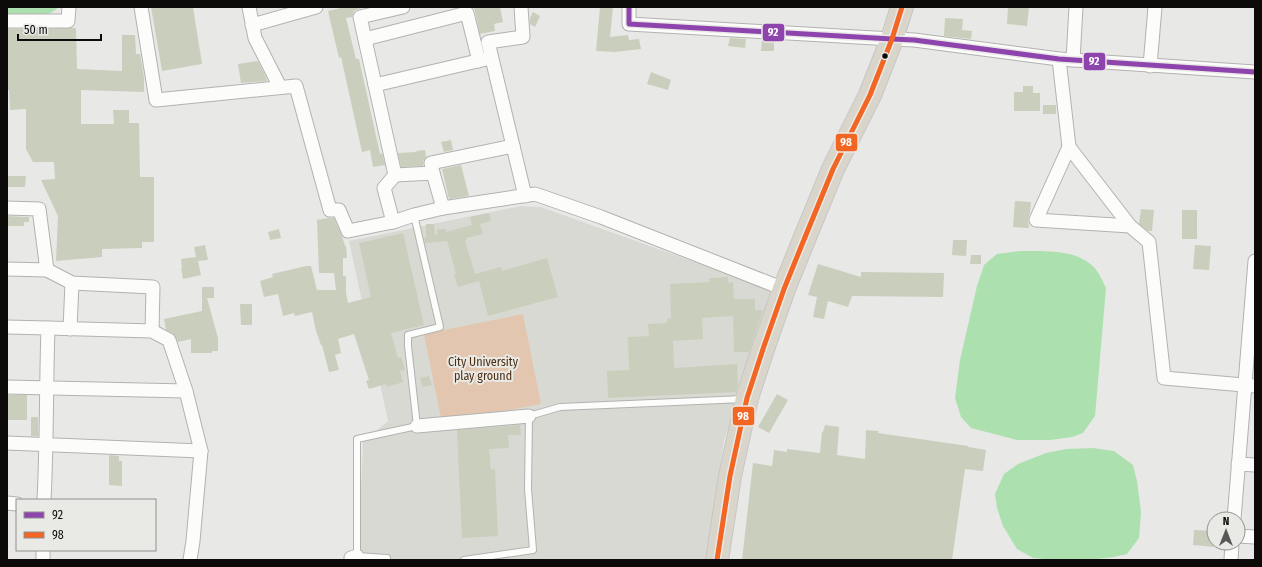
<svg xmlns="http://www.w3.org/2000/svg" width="1262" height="567" viewBox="0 0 1262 567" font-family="'Fira Sans Condensed',sans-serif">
  <rect width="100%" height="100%" fill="#e8e8e7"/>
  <polygon fill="#d9d9d3" points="521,206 541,207 778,292 744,372 724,441 706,560 358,560 363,442 388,421 349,241"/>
  <polygon fill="#e2c6af" points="523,314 541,404 442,423 424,334"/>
  <g fill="#ace1af">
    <path d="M7,7H58C49,20 21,15 7,15Z"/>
    <path d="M1020,251C1042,251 1071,249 1089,263C1098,269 1102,280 1106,288L1095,416L1083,433L1072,437L1050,440H1017L971,428L961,417L955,398L960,360L977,286L984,265L997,254Z"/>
    <polygon points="1093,448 1114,451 1133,465 1137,481 1141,512 1139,538 1127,554 1114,557 1089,560 1055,560 1033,558 1017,549 1003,526 997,508 995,494 1004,474 1018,464 1046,453 1066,449"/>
  </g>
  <g fill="#c9cfbc">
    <polygon points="151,7 193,7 202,64 162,71"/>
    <polygon points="345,7 368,7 358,9 354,11 352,17 346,18 356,59 359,59 380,154 382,153 385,165 373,167 370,150 362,152 341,57 339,58 328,11"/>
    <polygon points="474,7 500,7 503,22 494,24 495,31 480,34"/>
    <polygon points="600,7 613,7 610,37 628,35 629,40 639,39 641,49 615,52 596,51"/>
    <polygon points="1008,7 1029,7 1027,26 1007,24"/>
    <polygon points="533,12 540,16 535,27 530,24 530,18"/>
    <polygon points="945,18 963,19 962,30 972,31 971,39 944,36"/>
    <polygon points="72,28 76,28 77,69 122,71 122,35 135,35 136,54 140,54 144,77 144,92 81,90 81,124 114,124 113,110 129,110 129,123 139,123 140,177 154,177 154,242 142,242 142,248 102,249 102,257 56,261 58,216 41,180 55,179 54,162 33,162 26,149 26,109 10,110 9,90 7,90 7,29"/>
    <polygon points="730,38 746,39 745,48 728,46"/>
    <polygon points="762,40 774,40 774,51 761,51"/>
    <polygon points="258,61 266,77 267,81 241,83 238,64"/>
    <polygon points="651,72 671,80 668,90 647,84"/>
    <polygon points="1023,86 1033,86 1033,93 1040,93 1040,111 1014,111 1014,92 1023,92"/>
    <rect x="1043" y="105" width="13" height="9"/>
    <polygon points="451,140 453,150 444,152 441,142"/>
    <polygon points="425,150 426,157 423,161 423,166 401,167 398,153 417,152 416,151"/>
    <polygon points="461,165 469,196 449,199 442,169"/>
    <polygon points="7,176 26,176 25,187 7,187"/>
    <polygon points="1015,201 1031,202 1030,213 1028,220 1029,228 1013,227"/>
    <polygon points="1141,209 1154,210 1152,231 1148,231 1139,224"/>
    <rect x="1182" y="210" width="15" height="29"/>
    <polygon points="489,213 491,221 480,224 483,234 466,238 467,240 465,241 475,274 501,267 502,271 547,258 558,297 488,316 479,281 458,287 454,275 456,274 447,241 425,243 424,238 428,237 426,237 426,224 434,224 435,235 438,234 437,229 446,229 446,232 472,225 470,217"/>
    <polygon points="7,216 29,217 29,222 24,222 24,226 7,226"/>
    <polygon points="328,218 334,218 342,236 345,246 346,246 347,258 343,258 343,276 346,276 346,293 348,303 371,297 359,243 403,233 424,325 391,333 398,358 401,357 405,370 400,371 403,382 387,387 386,384 369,389 366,381 369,380 354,334 338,339 341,353 335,355 339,370 329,372 322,345 321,345 316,331 312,312 295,316 294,313 283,316 278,294 264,297 260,281 273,277 272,274 306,266 311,266 317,290 336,290 334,273 319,273 317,220"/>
    <polygon points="279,229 281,238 270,240 268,232"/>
    <polygon points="953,240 967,240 966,256 952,255"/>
    <polygon points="205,245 208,260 198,261 201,275 183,279 181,268 182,268 181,259 196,257 194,247"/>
    <polygon points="1195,245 1211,246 1209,270 1193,269"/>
    <polygon points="971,255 981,255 981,264 970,264"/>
    <polygon points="818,264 861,277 861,272 944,273 943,297 852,296 848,307 828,301 824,319 813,317 817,297 808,295"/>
    <polygon points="728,277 728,283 733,282 734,299 755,299 755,310 763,310 749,352 734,352 733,316 702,318 703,339 673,341 674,368 737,364 738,385 736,392 608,398 607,371 629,370 628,337 649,336 648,324 667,323 667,319 671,318 670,284 709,282 709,278"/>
    <polygon points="202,287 214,287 214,298 207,298 218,338 218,351 212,351 212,353 191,353 191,339 178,342 173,333 166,330 164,319 202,311"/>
    <polygon points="240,304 252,304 252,325 241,325"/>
    <polygon points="429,376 432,385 423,387 420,378"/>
    <polygon points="777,394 788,400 769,433 758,427"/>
    <rect x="7" y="395" width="20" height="25"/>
    <rect x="31" y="417" width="7" height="19"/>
    <polygon points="520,425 521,435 508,435 509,448 489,449 491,470 495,469 498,536 462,538 457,430"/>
    <polygon points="825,425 839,427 837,455 865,459 866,430 879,431 878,433 968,446 968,447 986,450 983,471 965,469 952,560 742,560 753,463 772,466 774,450 787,452 787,449 820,453 822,432 823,432"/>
    <polygon points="109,455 119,456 119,461 122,461 122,486 109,485"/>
    <polygon points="1194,530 1214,531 1214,547 1193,545"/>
  </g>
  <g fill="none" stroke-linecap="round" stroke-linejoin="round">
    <defs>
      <g id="lane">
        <polyline points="387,560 387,558 357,556 357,439 417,426 408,346 408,335 440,327 414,215"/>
        <polyline points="464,560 533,550 528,489 529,416 560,407 744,399"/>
      </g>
      <g id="street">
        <polyline points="141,7 156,100 296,86 330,210 339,210 348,231 393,222 414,215 443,208 535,194 601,217 784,289"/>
        <polyline points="249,7 255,38 280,87"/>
        <polyline points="403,7 360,17 395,175 433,173"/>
        <polyline points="629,7 629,24 892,39 914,40 1059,59 1255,72"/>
        <polyline points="7,21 68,21 69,7"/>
        <polyline points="252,25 316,7"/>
        <polyline points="365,39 467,13 479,61"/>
        <polyline points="1059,59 1069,147 1036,220 1130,226 1149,242 1164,378 1255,386"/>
        <polyline points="1073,60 1076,7"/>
        <polyline points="1150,66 1155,7"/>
        <polyline points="375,85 486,59"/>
        <polyline points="513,146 488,42 523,37 521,7"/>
        <polyline points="1069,147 1130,226"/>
        <polyline points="7,208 39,209 47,270 7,269"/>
        <polyline points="443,208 433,173 431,163 513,146 525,196"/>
        <polyline points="393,222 384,188 395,175"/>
        <polyline points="47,270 72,283 153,287 152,331"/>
        <path d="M7,327L48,328C46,386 47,443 44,500"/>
        <polyline points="48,328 152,331 169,340 186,391 201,451 193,541 190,560"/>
        <polyline points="70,329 72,283"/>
        <polyline points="7,387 186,391"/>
        <polyline points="417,426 529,416"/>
        <polyline points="7,443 201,451"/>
        <polyline points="1238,464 1255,465"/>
        <polyline points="7,503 17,504"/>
        <polyline points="1234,519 1255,261"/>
        <polyline points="1238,536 1255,537"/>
        <polyline points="43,560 43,550"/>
        <polyline points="351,560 351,558 357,556"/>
        <polyline points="1231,560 1232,543"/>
      </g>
      <polyline id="highway" points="717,560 730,476 747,398 764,346 784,289 801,247 833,169 870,95 892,39 902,7"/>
    </defs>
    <use href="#lane" stroke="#b2b2b1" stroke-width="8"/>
    <use href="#street" stroke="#b2b2b1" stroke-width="15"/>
    <use href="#highway" stroke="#c6c6c5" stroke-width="24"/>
    <use href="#lane" stroke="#fcfcfb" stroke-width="6"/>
    <use href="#street" stroke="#fcfcfb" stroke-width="13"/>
    <use href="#highway" stroke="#dad5ca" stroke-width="22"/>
    <defs>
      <polyline id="bus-1" points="629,7 629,24 892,39 914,40 1059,59 1255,72"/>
      <polyline id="bus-2" points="717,560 730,476 747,398 764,346 784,289 801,247 833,169 870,95 892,39 902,7"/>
    </defs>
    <use href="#bus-1" stroke="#e9e9e6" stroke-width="8"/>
    <use href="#bus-2" stroke="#e9e9e6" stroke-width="8"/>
    <use href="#bus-1" stroke="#8e44ad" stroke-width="5"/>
    <use href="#bus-2" stroke="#f26522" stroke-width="5"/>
  </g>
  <circle fill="#0c0b0a" stroke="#e9e9e6" stroke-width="1.5" cx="885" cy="56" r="3.5"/>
  <g text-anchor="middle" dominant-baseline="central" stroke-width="4" stroke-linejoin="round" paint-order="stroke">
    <g font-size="12" fill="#4c2d10" stroke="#e9e9e6">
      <text x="483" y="362">City University<tspan x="483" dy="14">play ground</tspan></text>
    </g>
  </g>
  <g stroke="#e9e9e6" stroke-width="1.5">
    <rect x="762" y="23" width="23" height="19" rx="4" fill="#8e44ad"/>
    <rect x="1083" y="52" width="23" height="19" rx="4" fill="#8e44ad"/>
    <rect x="835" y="133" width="23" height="19" rx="4" fill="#f26522"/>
    <rect x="732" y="406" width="23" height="20" rx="4" fill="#f26522"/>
  </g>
  <g font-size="11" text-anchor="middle" font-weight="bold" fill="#fff">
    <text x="773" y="36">92</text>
    <text x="1094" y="65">92</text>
    <text x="846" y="146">98</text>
    <text x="743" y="420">98</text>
  </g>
  <rect width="1262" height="567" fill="none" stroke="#0c0b0a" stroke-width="16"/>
  <rect x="16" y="499" width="140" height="52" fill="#e9e9e6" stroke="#91908e"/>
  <rect x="24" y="512" width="20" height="6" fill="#8e44ad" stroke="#91908e"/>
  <text x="52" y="519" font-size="12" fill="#0c0b0a">92</text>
  <rect x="24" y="532" width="20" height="6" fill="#f26522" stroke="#91908e"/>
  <text x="52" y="539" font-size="12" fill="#0c0b0a">98</text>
  <g transform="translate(1226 531)"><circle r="19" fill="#e9e9e6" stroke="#91908e"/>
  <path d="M0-3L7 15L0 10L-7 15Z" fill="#595857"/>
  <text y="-6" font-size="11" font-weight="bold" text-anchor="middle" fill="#0c0b0a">N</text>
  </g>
  <path d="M18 34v6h83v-6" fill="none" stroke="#0c0b0a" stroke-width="2"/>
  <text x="24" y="34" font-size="12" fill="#0c0b0a" stroke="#e9e9e6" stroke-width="3" paint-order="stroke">50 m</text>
</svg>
